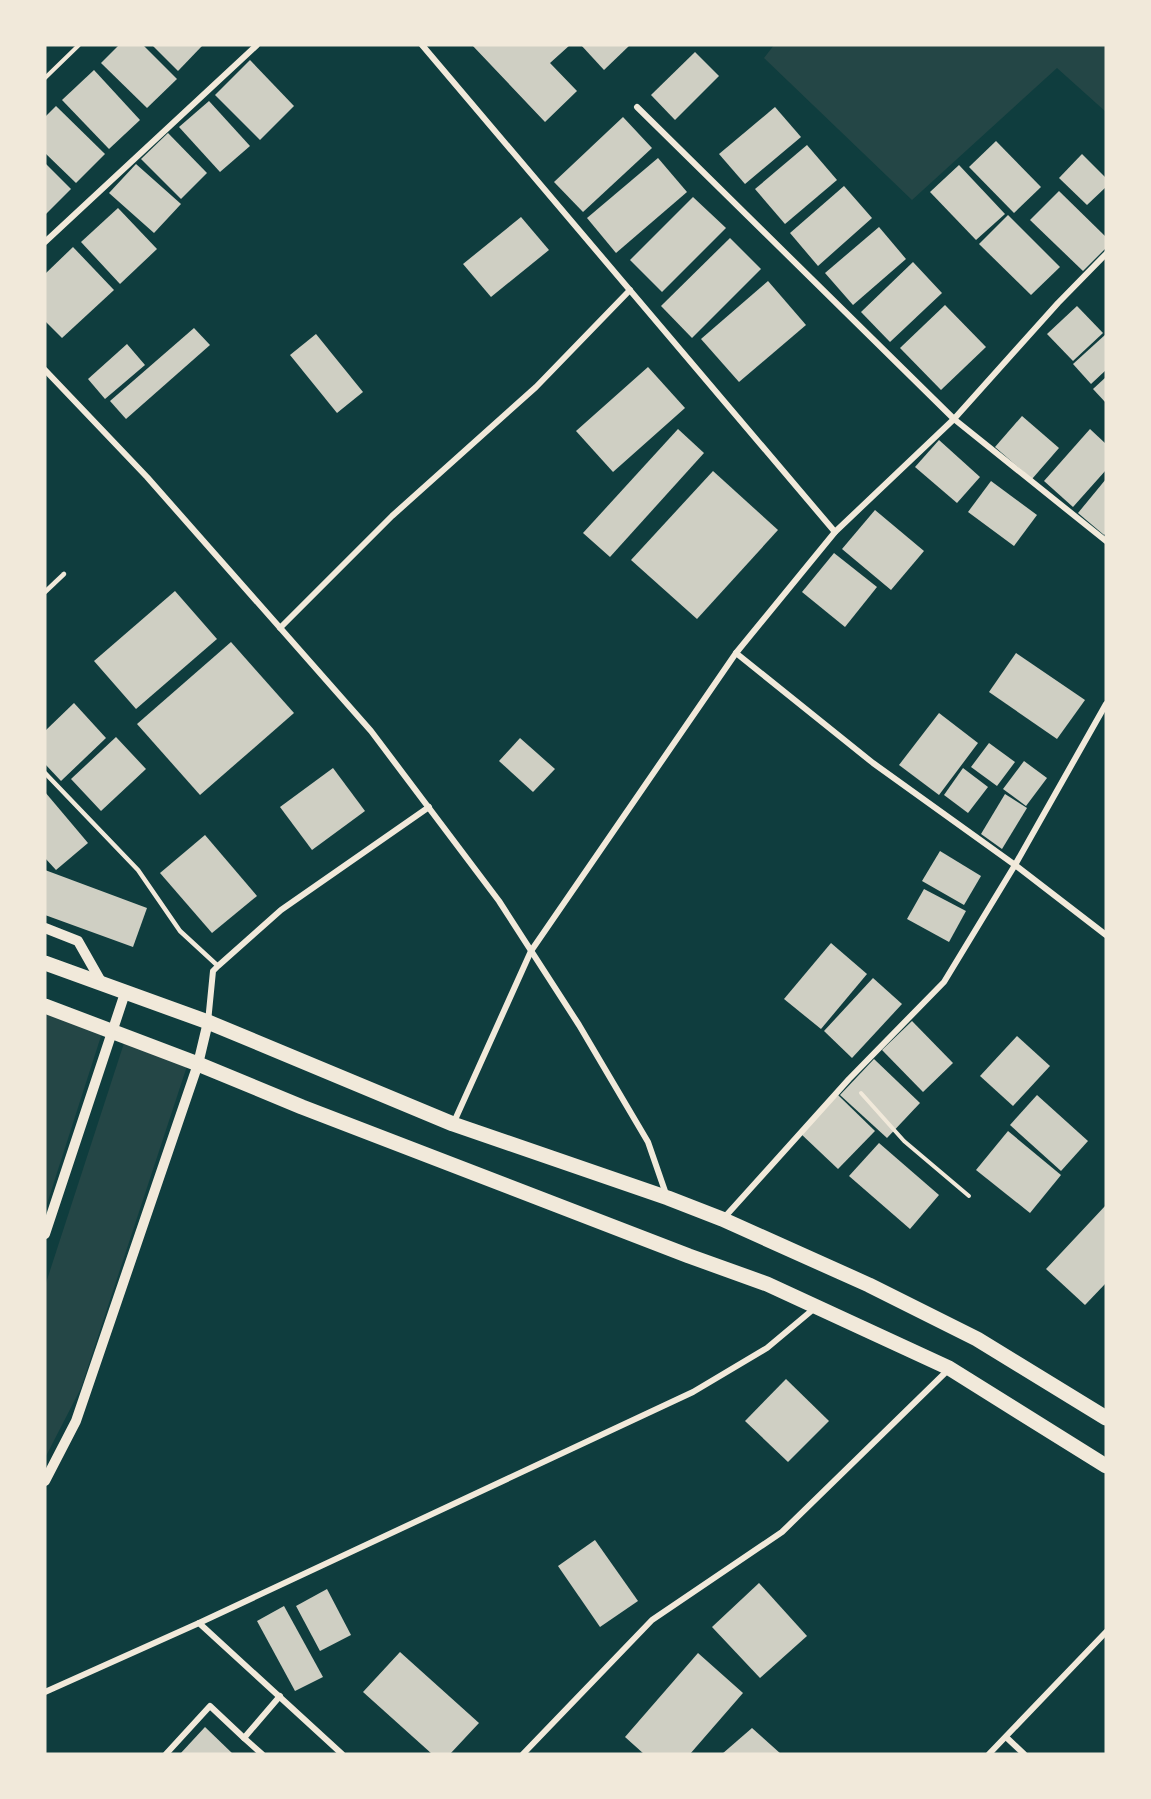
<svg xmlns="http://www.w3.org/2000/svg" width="1151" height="1799" viewBox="0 0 1151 1799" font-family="Lora,serif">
  <rect width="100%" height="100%" fill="#0f3d3e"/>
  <g fill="#244646">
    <polygon points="774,45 1106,45 1106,112 1057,68 912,200 764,58"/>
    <polygon points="45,1010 102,1033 45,1210"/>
    <polygon points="125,1040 189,1060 81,1388 45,1458 45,1286"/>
  </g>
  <g fill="#cfcfc3">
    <polygon points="119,45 143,45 177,79 147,108 101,63"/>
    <polygon points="152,45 200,45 202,46 178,71"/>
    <polygon points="472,45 570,45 550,63 577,91 545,122"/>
    <polygon points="581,45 630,45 604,70"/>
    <polygon points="695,52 719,76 675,120 651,95"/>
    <polygon points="250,60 294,106 260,140 215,95"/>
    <polygon points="94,70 140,120 109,149 62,100"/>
    <polygon points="209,101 250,146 220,172 179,127"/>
    <polygon points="56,106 105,154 76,183 45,153 45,117"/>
    <polygon points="775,107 801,137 745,184 719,154"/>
    <polygon points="623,117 652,148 583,212 554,182"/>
    <polygon points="168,133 207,173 181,199 141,159"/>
    <polygon points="996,141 1041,187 1014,213 969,167"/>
    <polygon points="807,145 837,180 785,224 755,189"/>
    <polygon points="1082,154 1106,178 1106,187 1087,205 1059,178"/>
    <polygon points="658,158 687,192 616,253 587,218"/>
    <polygon points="45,163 71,189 45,215"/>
    <polygon points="136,164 181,204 154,233 109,193"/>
    <polygon points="959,165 1005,214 976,240 930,192"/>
    <polygon points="844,186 872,218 818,266 790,233"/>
    <polygon points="1059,191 1106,237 1106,248 1083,271 1030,220"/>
    <polygon points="693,197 726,228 662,292 630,260"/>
    <polygon points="118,208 157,249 120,284 81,242"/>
    <polygon points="1008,215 1060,267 1031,295 979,244"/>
    <polygon points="521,217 549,250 491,297 463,264"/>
    <polygon points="879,227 906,259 853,305 825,273"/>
    <polygon points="730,238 761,269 692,338 661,306"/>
    <polygon points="73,247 114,290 62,338 45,321 45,274"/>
    <polygon points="913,262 942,293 890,342 861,312"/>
    <polygon points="768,281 806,325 739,382 701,339"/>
    <polygon points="945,305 986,347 941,390 900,348"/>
    <polygon points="1077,306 1103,333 1073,361 1047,334"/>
    <polygon points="194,328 210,345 126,419 110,401"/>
    <polygon points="316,334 363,392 337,413 290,355"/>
    <polygon points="1106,334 1106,370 1091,384 1073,364"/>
    <polygon points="127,344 145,365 105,399 88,379"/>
    <polygon points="648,367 685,408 613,472 576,431"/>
    <polygon points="1106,377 1106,403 1093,389"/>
    <polygon points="1022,416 1059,448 1032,479 995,447"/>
    <polygon points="678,429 704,453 610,557 583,533"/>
    <polygon points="1090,429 1106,444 1106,470 1073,507 1044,481"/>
    <polygon points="939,440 980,477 957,503 915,467"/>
    <polygon points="713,471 778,530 697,619 631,560"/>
    <polygon points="1106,479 1106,533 1104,535 1078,513"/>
    <polygon points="991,481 1037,515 1014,546 968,512"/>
    <polygon points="875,510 924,551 891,590 842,549"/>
    <polygon points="834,553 877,587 845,627 802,592"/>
    <polygon points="175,591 217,639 136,709 94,661"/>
    <polygon points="231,642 294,713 200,795 137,724"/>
    <polygon points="1016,653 1085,700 1057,739 989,692"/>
    <polygon points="74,703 106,738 61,781 45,764 45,731"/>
    <polygon points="939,713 978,743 939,795 899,765"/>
    <polygon points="116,737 146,769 101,811 71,779"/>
    <polygon points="520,738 555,769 533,792 499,761"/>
    <polygon points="989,743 1015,762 997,786 971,767"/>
    <polygon points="1024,761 1047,778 1026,806 1003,789"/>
    <polygon points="333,768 365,811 312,850 280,807"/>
    <polygon points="963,768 988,787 968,813 944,795"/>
    <polygon points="45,792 88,843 56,870 45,858"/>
    <polygon points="1005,794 1027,808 1002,849 981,834"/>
    <polygon points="205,835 257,896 212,933 160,873"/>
    <polygon points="940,851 981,876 964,905 922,881"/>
    <polygon points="45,870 147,908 133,947 45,915"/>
    <polygon points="924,889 966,911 949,942 907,919"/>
    <polygon points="831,943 867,974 821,1029 784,999"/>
    <polygon points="873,978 902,1004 852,1058 824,1031"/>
    <polygon points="912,1021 953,1063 923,1092 882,1050"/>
    <polygon points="1017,1036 1050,1066 1013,1106 980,1076"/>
    <polygon points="874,1059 920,1103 887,1138 840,1095"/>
    <polygon points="838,1095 875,1131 838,1169 800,1133"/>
    <polygon points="1037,1095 1088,1141 1061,1171 1010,1125"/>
    <polygon points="1008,1131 1061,1175 1030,1213 976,1170"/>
    <polygon points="879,1143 939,1195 910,1229 849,1176"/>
    <polygon points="1106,1205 1106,1283 1085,1305 1046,1269"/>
    <polygon points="786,1379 829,1421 788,1462 745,1421"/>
    <polygon points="595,1540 638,1601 600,1627 558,1566"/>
    <polygon points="759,1583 807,1636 760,1678 712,1627"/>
    <polygon points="327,1589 351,1635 320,1651 296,1606"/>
    <polygon points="284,1606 323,1677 295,1691 257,1621"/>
    <polygon points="400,1652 479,1723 450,1754 432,1754 363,1692"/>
    <polygon points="698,1653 743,1693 690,1754 644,1754 625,1737"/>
    <polygon points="205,1727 233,1754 180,1754"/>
    <polygon points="752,1728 781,1754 722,1754"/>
  </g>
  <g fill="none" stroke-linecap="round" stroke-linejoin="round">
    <g stroke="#f1e9da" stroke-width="4">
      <polyline points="45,78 79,45"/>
      <polyline points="861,1093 904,1141 969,1196"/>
    </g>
    <g stroke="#f1e9da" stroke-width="4.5">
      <polyline points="45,592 64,574"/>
      <polyline points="45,773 138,870 180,931 218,966"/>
    </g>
    <g stroke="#f1e9da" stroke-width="6">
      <polyline points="422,45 835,532"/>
      <polyline points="637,107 954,419 1106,541"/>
      <polyline points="45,242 257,45"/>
      <polyline points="45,370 147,477 371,731 499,901 579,1025 648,1142 666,1194"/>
      <polyline points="280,628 392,516 536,387 630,290"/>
      <polyline points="736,653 873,763 1015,865 1106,935"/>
      <polyline points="208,1022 213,971 218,966 281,910 429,807"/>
      <polyline points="454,1122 531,951 736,653 835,532 954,419 1058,303 1106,254"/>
      <polyline points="723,1219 849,1079 944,982 1015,865 1106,704"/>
      <polyline points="199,1623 693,1392 767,1348 816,1307"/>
      <polyline points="45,1692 199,1623 342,1754"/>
      <polyline points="1006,1737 1024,1754"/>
      <polyline points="244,1738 262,1754"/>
      <polyline points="166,1754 210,1706 244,1738 280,1696"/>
      <polyline points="523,1754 652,1620 782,1532 948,1370"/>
      <polyline points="989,1754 1106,1632"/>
    </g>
    <g stroke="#f1e9da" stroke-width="10">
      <polyline points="45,928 78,941 103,985"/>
      <polyline points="45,1234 125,993"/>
      <polyline points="45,1481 76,1421 198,1064 208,1022"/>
    </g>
    <g stroke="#f1e9da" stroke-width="15">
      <polyline points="45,963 208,1022 453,1124 668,1198 722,1219 869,1285 977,1339 1106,1418"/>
      <polyline points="45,1006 198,1064 302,1107 689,1256 767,1284 949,1368 1106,1466"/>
    </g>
  </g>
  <rect width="1151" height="1799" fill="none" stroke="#f1e9da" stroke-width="93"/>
</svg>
